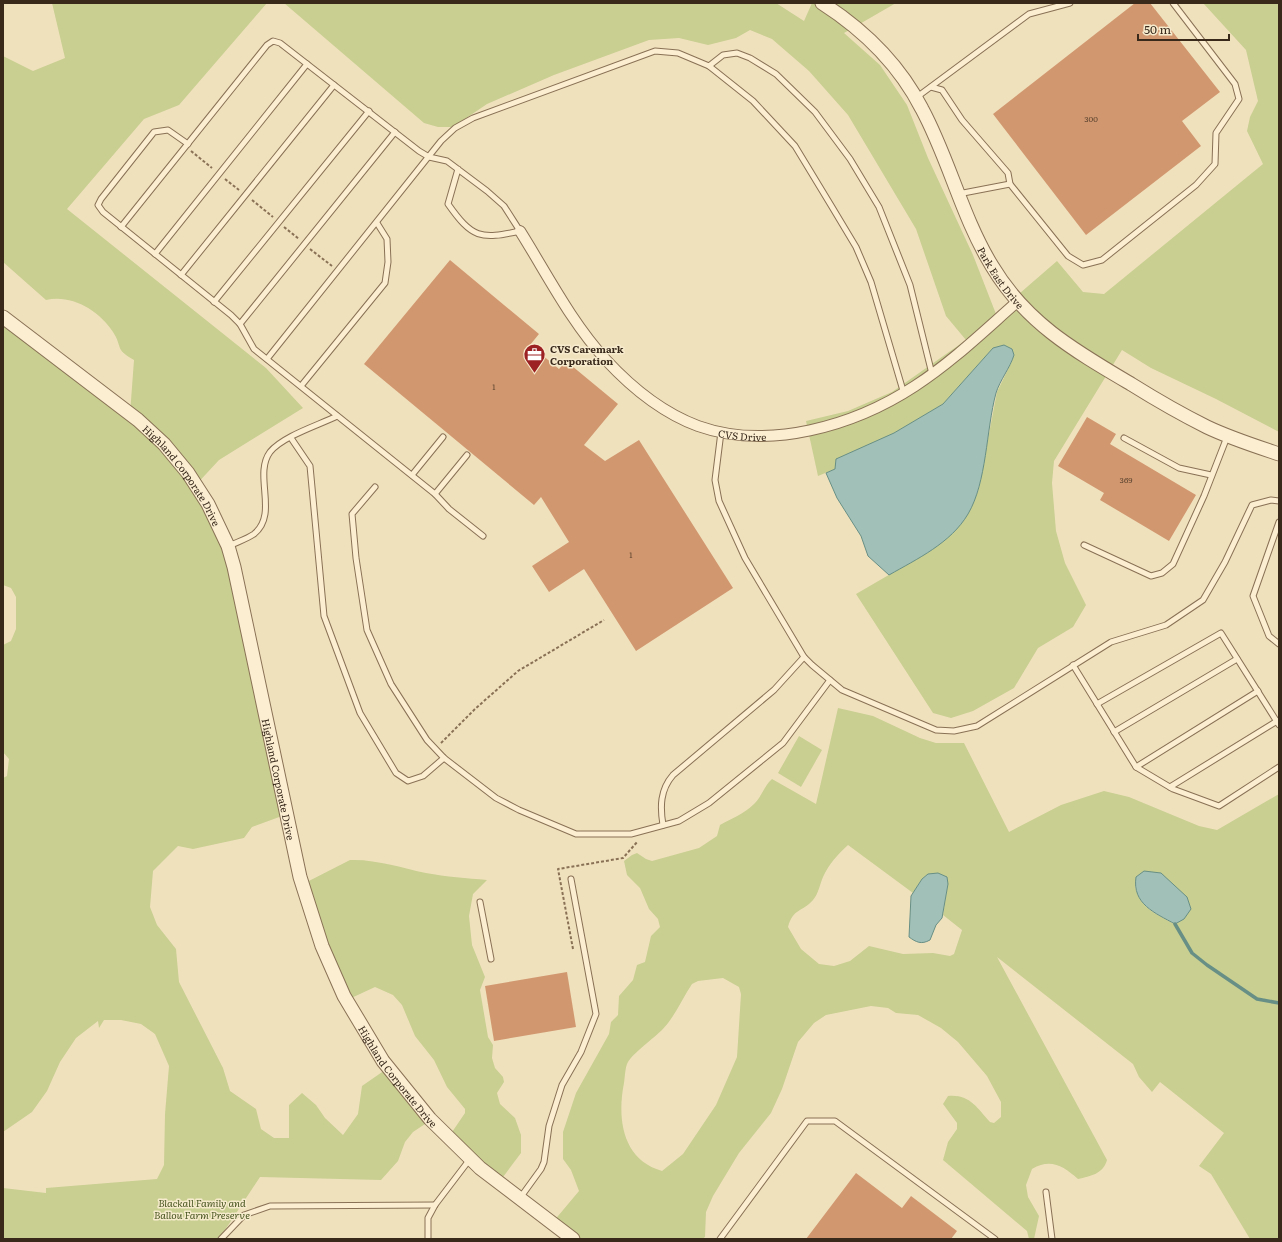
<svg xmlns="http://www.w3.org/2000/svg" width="1282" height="1242" viewBox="0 0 1282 1242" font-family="Literata,serif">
  <rect width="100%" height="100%" fill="#f0e1bd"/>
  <g fill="#c8cf91" fill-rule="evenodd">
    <path d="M52,3H267L179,105L144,119L67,209L266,368L303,408L219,460L194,487L224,548L282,816L252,827L244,838L193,849L178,846L153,871L150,907L157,925L176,949L179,982L223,1068L230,1091L256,1109L261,1129L274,1138H289V1105L302,1093L316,1105L325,1118L343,1135L358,1114L362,1086L385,1070L431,1120L413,1132L405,1142L398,1161L381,1180L260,1177L219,1239H3V1188L46,1193V1188L157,1179L164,1165L165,1114L169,1066L155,1034L141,1024L121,1020H104L99,1028L98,1021L76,1038L60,1062L47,1091L32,1112L3,1132V778L7,776L9,759L3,752V645L11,641L16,629V597L11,588L3,585V317L130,414L134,360C114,349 123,347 113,332C99,310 71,294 46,300L3,262V56L33,71L65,58Z"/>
    <polygon points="284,3 776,3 804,21 812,3 896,3 844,33 880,65 907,105 928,158 973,255 996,314 1057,261 1083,292 1104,294 1263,164 1247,131 1250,117 1258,101 1246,50 1203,3 1279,3 1279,432 1216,399 1151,368 1122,350 1054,461 1052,483 1056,531 1065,563 1086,605 1073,627 1038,648 1014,688 973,711 951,718 933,713 856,594 930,551 968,514 978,491 997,392 1012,361 993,348 943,404 835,469 818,476 806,421 848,411 892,392 966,340 946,316 916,229 848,115 809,71 772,39 750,30 736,38 708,45 679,38 649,40 554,75 487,104 453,127 438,127 424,123"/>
    <path d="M838,708L873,716L920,738L936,743H964L1009,832L1061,805L1104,791L1129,797L1199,826L1217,830L1279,794V1239H1250L1211,1174L1199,1166L1224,1133L1160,1082L1152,1092L1139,1077L1133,1064L997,957L1107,1160C1103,1174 1091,1176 1078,1179C1063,1166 1051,1158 1032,1169L1026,1185L1028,1197L1039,1216L1034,1239H1029L1027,1231L943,1160L948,1142L957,1129V1123L943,1104L948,1096C970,1094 977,1108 990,1122L994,1123L1001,1117V1102L987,1076L958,1042L941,1028L918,1015L896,1013L888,1008L871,1006L826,1015L814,1023L798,1042L782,1089L771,1113L739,1153L713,1196L706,1212L705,1237L702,1239H571L553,1222L579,1191L571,1170L563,1159V1132L576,1093L609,1034L611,1022L618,1015L619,996L633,980L637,965L645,962L651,936L660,927L658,919L649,909L640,888L627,875L624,861L632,855L637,853L646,859L652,861L699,848L717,836L720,825C732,818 744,814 754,804C761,798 764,786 772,779L816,804ZM848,845L913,893L922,879L928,874L948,884L943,915L962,930L954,954L950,956L933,953L903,954L869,946L850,961L834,966L819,964L801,949L788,927C793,908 803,912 813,900C818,895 820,884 823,877C829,864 838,854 848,845ZM1135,886L1174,924C1156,913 1140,909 1135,886ZM723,978L739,987L741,994L737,1057L716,1105L683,1154L662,1171C622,1160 617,1118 624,1083C625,1077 625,1067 628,1062C632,1054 654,1038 662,1030C674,1018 682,999 692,984L698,981Z"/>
    <polygon points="799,736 822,750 801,787 778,773"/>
    <path d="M350,860C376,859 402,868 426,873C446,877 467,878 487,880L473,894L469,916L472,945L485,977L480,990L488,1037L493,1045L492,1058L495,1068L503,1077L504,1082L497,1093L500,1104L515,1118L521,1135V1153L500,1181L448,1138L465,1113V1109L447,1087L434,1060L415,1036L402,1005L393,995L375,987L347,1000L301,885Z"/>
  </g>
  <g fill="#a1c1b8" stroke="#688f85">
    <path d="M1004,345L1012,349L1014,355C1010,368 1000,380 996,393C986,430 987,482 968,514C951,543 917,559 889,575L868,556L861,536L837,498L826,473L835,469L836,459L894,433L943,404L993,348Z"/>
    <path d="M1144,871L1161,873L1187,897L1191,909L1184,919L1175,924C1155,913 1132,904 1136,877Z"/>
    <path d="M938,873L947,877L948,884L942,918L936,925L930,940C921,945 916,942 909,937L911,896L922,879L928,874Z"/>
  </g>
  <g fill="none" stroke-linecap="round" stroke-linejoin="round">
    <polyline stroke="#688f85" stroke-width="3.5" points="1175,924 1192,953 1207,965 1257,999 1279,1003"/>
  </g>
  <g fill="#d19870">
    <polygon points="1135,3 1150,3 1220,92 1182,121 1201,146 1086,235 993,114"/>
    <polygon points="450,260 539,334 530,345 559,369 566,361 618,404 584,445 605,461 639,440 733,588 636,651 584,569 549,592 532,566 569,542 541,497 534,505 364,364"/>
    <polygon points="1087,417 1116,434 1110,444 1196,495 1169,541 1100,500 1104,493 1058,466"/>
    <polygon points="567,972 576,1027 494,1041 485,986"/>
    <polygon points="856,1173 902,1208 911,1196 957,1231 951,1239 806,1239"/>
  </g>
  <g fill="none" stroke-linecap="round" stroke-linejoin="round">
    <defs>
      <g id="service">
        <polyline points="709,66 753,101 795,146 832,207 856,247 871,282 904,394"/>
        <polyline points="931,87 942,90 962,120 1008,173 1010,184 1068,256 1083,265 1102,260 1196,185 1215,164 1216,133 1239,99 1235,84 1173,3"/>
        <polyline points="917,97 1029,14 1070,3"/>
        <polyline points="188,144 168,130 154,132 101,199 98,205 103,212 231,315 240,324 254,349 435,494 449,509 483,536"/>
        <polyline points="958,194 1010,184"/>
        <path d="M121,227L267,45L273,41L280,43L419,151L429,157L447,161L487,191L504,206L520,231C480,240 472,238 448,204L458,169"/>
        <polyline points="155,254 307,64"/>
        <polyline points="181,275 334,85"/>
        <polyline points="214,302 369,111"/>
        <polyline points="240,324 395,132"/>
        <polyline points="267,359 441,141 455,128 473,118 655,51 678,53 709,66 723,55 737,53 750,58 776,74 815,112 850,159 879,207 910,285 932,374"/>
        <polyline points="301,386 385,283 388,262 387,239 377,223"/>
        <polyline points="721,432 715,480 719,501 745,558 804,657 812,665 842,690 936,730 954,731 977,726 1111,642 1166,625 1203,600 1225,562 1252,505 1271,500 1279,501"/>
        <polyline points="291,438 310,466 324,616 360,713 396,773 408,781 423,776 444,758"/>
        <polyline points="1124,438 1179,468 1211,475"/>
        <polyline points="412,475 443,437"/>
        <polyline points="375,487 352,514 356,558 367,630 391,684 427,740 444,758 496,798 519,810 576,834 631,834 679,821 709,803 783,743 830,680"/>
        <polyline points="435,494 467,455"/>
        <polyline points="1279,522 1253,596 1269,636 1279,644"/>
        <polyline points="1084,545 1151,576 1162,573 1173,564 1204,496 1227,437"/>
        <path d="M229,546C237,542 247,539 254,534C279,514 253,475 270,452C283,436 319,425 337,416"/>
        <polyline points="1073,665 1136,767 1173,789 1219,806 1279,767"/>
        <polyline points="1097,704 1221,633 1279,725"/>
        <polyline points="1114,732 1237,659"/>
        <polyline points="1136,767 1258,691"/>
        <polyline points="1170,787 1277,721"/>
        <path d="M663,825C660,807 660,790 673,775L774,690L804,657"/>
        <polyline points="480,902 491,959"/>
        <polyline points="1046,1192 1052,1239"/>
        <polyline points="520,1198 541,1169 544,1162 549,1126 562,1085 581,1052 596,1014 571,879"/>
        <polyline points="221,1239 244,1215 270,1206 435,1205"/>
        <polyline points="428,1239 428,1218 435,1205 470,1159"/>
        <polyline points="720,1239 807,1121 835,1121 995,1239"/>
      </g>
      <g id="minor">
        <path id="s1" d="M520,231C547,274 571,322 606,360C631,387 663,413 698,426C768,451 854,426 915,386C952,362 984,331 1017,302"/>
      </g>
      <g id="tertiary">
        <path id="s2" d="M822,3C864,30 899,64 922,109C949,159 962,217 992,266C1026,323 1075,351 1131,384C1155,399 1181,414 1207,427C1230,438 1255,446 1279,454"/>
        <path id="s3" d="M3,317L138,420L164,444L188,473L208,504L228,546L234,567L300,877L322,946L344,996L383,1061L430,1119L480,1168L573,1239"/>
      </g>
    </defs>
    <use href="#service" stroke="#897155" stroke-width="7"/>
    <use href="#minor" stroke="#897155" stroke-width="12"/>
    <use href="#tertiary" stroke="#897155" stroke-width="15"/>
    <g stroke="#897155" stroke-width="2" stroke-dasharray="3 2" stroke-linecap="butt">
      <polyline points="191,151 212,168"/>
      <polyline points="225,179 239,190"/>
      <polyline points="252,200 273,217"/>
      <polyline points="284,227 299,239"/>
      <polyline points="310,249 332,266"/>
      <polyline points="441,743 475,709 518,671 604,620"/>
      <polyline points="573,949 558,869 623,858 638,841"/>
    </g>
    <use href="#service" stroke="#fbeed1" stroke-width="5"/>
    <use href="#minor" stroke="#fbeed1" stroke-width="10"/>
    <use href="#tertiary" stroke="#fbeed1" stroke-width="13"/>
  </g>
  <defs>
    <symbol id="office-pin" viewBox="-11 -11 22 30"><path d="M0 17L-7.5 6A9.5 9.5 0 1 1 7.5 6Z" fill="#9c2123" stroke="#f7ebcd"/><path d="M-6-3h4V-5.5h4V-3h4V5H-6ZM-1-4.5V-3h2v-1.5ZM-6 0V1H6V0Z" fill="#fff"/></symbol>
  </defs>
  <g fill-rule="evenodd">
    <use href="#office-pin" x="522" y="342" width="25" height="34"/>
  </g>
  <g text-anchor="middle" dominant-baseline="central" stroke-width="3" stroke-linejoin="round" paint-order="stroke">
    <g font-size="8" fill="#5e4530">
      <text x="1091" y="118">300</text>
      <text x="494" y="386">1</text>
      <text x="1126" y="479">369</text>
      <text x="631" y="554">1</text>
    </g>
    <g font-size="10" fill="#38291b" stroke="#f7ebcd">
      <text stroke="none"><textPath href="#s2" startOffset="334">Park East Drive</textPath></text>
      <text stroke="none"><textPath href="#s1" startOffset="315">CVS Drive</textPath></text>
      <text stroke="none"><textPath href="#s3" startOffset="241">Highland Corporate Drive</textPath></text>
      <text stroke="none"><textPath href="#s3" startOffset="565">Highland Corporate Drive</textPath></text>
      <text stroke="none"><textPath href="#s3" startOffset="889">Highland Corporate Drive</textPath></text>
    </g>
    <g font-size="10" font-weight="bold" fill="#38291b" stroke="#f7ebcd" text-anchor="start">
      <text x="550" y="348">CVS Caremark<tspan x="550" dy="12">Corporation</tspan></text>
    </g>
    <g font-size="10" font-style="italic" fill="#485520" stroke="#f7ebcd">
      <text x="202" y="1202">Blackall Family and<tspan x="202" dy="12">Ballou Farm Preserve</tspan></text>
    </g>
  </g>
  <rect width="1282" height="1242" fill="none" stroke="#38291b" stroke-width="8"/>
  <path d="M1138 34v6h91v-6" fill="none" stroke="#38291b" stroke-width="2"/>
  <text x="1144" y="34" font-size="12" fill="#38291b" stroke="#f7ebcd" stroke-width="3" paint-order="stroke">50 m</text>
</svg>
